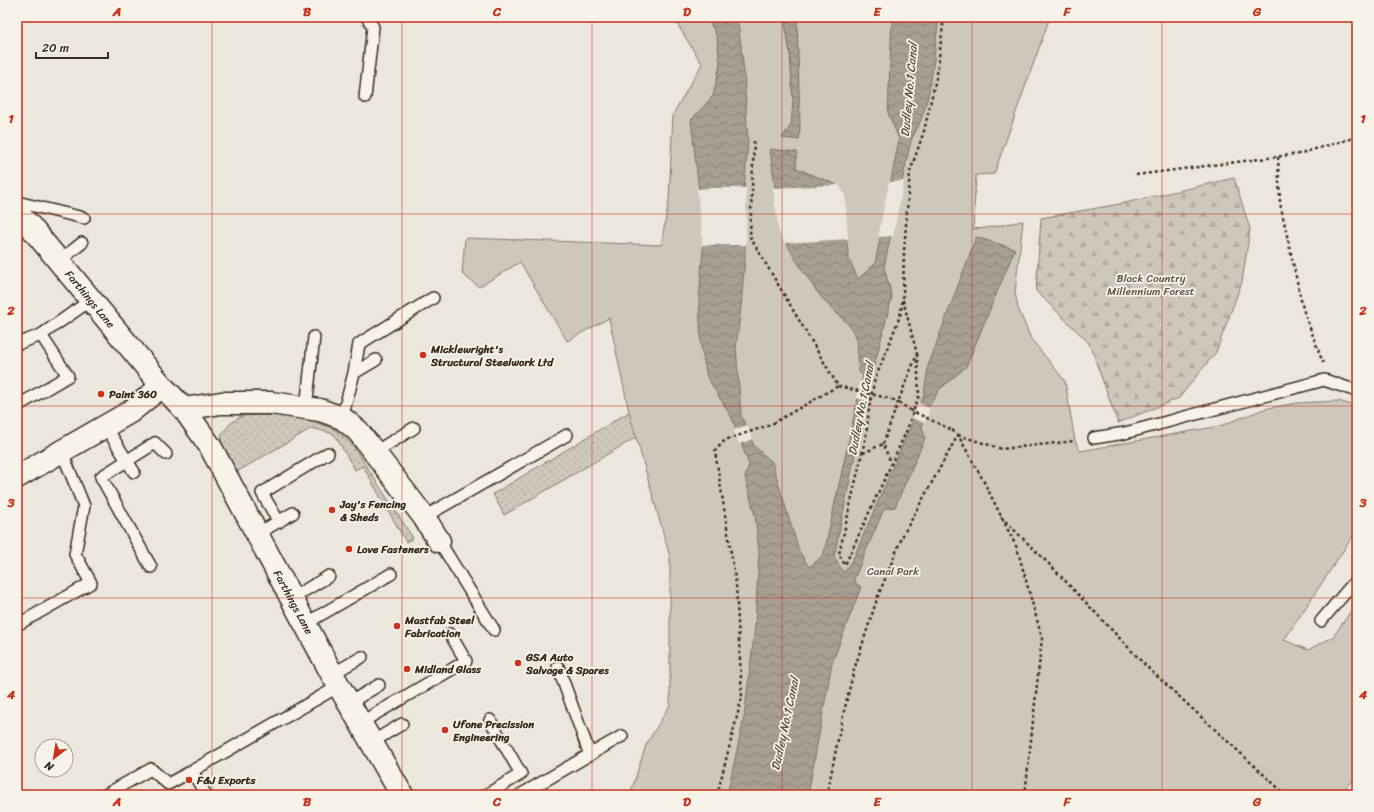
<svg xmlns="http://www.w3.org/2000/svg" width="1374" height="812" viewBox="0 0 1374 812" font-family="Sriracha,sans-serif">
  <defs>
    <pattern id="grass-dots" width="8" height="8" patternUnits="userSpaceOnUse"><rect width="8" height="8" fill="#cec8bc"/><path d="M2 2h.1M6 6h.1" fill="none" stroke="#b2aca1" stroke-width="1.8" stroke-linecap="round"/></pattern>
    <pattern id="forest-firs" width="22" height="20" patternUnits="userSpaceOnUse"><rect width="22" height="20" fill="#cec8bc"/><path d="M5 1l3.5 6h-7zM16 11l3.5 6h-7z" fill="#b2aca1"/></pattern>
    <pattern id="water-waves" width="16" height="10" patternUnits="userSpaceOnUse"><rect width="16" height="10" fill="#a89f93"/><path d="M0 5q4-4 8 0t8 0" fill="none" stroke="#8a8277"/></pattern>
  </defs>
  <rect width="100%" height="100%" fill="#ece7dc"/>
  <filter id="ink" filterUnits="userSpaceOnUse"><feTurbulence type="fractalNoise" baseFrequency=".025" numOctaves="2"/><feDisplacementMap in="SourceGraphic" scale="8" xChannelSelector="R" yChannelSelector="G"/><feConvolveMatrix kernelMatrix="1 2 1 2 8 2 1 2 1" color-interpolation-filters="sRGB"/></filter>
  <g filter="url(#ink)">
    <g fill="url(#grass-dots)" stroke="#84796d">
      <polygon points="629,412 637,437 504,515 493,494"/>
      <polygon points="262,415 289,416 315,422 334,429 352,444 413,538 406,542 363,466 355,470 334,434 312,428 235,473 220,448 222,434 230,424 241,416"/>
    </g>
    <polygon fill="url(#forest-firs)" stroke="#84796d" points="1234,178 1250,229 1242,282 1216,352 1179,398 1118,423 1089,343 1036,291 1041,218 1125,203"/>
    <polygon fill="#cec8bc" stroke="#84796d" points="673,17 1050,17 994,174 976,175 973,229 986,228 1023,221 1015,292 1018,308 1031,339 1065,381 1075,441 1080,451 1220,426 1264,409 1297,403 1339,401 1357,407 1357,530 1284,640 1308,650 1333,637 1357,602 1357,776 1338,795 630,795 646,745 670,705 670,557 629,412 609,318 567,341 520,262 479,287 462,274 465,238 661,245 669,200 673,114 702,64"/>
    <g fill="url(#water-waves)" stroke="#7c7064">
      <path d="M707,17H736L739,29L744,72L748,144L744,189L745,258L741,307L736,346L741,415L754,446L772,462L799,551L809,567L819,559L824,553L863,375L859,372L857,339L849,325L828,305L817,292L794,257L781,232L770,149L797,152L796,168L837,185L845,228L849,259L858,279L875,264L899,139L888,113L892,17H939C933,58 933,104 911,140L884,267L892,297L870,382L834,557L844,573L854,557L924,395L928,366L976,237L1015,249L966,367L940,389L929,406L922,426L925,438L895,507L884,509L854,579L856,583L861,587L832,663L808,795H727L744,718L755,626L759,552L755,516L745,477L749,465L732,418L707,377L701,347L699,299L704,236L691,120L713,96L720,64L717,37Z"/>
      <polygon points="784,17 797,17 800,126 799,140 782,138 791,125 793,102 790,54"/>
    </g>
    <g fill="#ece7dc">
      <polygon points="904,181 893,236 878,237 889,182"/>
      <polygon points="839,185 845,195 848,239 785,243 779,233 773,188"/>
      <polygon points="712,188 746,188 746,245 702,245 702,236 697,189"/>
      <polygon points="860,381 871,384 868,401 856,398"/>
      <polygon points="918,403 930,408 925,423 912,418"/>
      <polygon points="747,425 753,439 739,444 734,430"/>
    </g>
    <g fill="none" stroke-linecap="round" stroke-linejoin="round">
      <defs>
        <g id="service">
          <polyline points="365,97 373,27 367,17"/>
          <polyline points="17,202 84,218"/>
          <polyline points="59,261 82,243"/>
          <polyline points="17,344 41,335"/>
          <polyline points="354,373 359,344 433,298"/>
          <polyline points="17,406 68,376 41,335 91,300"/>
          <polyline points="306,408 314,337"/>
          <polyline points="342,418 354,373 376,360"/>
          <polyline points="106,427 134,472"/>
          <polyline points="1094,438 1125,433 1324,380 1357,391"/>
          <polyline points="375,452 414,428"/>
          <polyline points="424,517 567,435"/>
          <polyline points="279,522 262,493 328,453"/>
          <polyline points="257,534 293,513"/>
          <polyline points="439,541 494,630"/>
          <polyline points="151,567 101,477 155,443 166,454"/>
          <polyline points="292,598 329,576"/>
          <polyline points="1321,621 1357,579"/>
          <polyline points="305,624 391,574"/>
          <polyline points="17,625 91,583 75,554 84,506 62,452"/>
          <polyline points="558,667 590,755"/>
          <polyline points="332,674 362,657"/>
          <polyline points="349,703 379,685"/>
          <polyline points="360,723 466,661 450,634"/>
          <polyline points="372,742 402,724"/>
          <polyline points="105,795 151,769 168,784 192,771"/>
          <polyline points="206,795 192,771 339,686"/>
          <polyline points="486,795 521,774 490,720"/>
          <polyline points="520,795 622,736"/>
        </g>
        <g id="minor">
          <path id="s1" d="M17,213L30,226L162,386L184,409L210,446L332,674L402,795"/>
          <polyline points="184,409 221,403 271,403 320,410 342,418 358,431 424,517 439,541"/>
          <polyline points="17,477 130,412 162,386"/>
        </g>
      </defs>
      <use href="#service" stroke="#3b2a1e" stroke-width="14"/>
      <use href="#minor" stroke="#3b2a1e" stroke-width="25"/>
      <g stroke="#3b2a1e" stroke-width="2.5" stroke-dasharray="3 3" stroke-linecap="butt">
        <polyline points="1278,157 1280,203 1303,309 1323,363"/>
        <polyline points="1136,175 1298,154 1357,137"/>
        <polyline points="903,300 917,354 898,402 910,410"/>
        <polyline points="917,354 919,395 906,432 845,565 839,554 866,436 869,409 874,382 900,316 903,297 904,251 910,172 924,131 937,74 944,17"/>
        <polyline points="952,430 958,435 983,480 1017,548 1042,638 1025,795"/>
        <polyline points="958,435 1002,449 1075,441"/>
        <polyline points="883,444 898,402 891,399"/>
        <polyline points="863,453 883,444 891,463"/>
        <polyline points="1001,517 1052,567 1147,667 1286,795"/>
        <polyline points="717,795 742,697 736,584 715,451 725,440 770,425 838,386 750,237 754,141"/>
        <polyline points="827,795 841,724 854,670 878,596 903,535 958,435"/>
      </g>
      <use href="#service" stroke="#f7f3e8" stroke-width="11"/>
      <use href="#minor" stroke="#f7f3e8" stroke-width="22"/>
      <g stroke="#3b2a1e" stroke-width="2.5" stroke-dasharray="3 3" stroke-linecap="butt">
        <polyline points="838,386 891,399"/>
        <polyline points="910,410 952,430"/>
      </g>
    </g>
  </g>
  <path fill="none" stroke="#c8321e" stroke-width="1" stroke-opacity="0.55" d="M212,17V795M402,17V795M592,17V795M782,17V795M972,17V795M1162,17V795M17,214H1357M17,406H1357M17,598H1357"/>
  <g fill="#c8321e" stroke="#f7f3e8" stroke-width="1.5">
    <circle cx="423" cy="355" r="4"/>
    <circle cx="101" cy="394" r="4"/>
    <circle cx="332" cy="510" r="4"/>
    <circle cx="349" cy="549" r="4"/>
    <circle cx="397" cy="626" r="4"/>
    <circle cx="518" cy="663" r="4"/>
    <circle cx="407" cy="669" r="4"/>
    <circle cx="445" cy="730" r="4"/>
    <circle cx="189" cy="780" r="4"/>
  </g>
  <g text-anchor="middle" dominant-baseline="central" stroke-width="3.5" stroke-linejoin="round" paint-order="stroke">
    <g font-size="11" fill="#605246" stroke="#f7f3e8">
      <text x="1151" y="278">Black Country<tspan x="1151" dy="13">Millennium Forest</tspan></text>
      <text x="893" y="571">Canal Park</text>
    </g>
    <g font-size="11" fill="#3b2a1e" stroke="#f7f3e8">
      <text stroke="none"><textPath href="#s1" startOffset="113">Farthings Lane</textPath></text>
      <text stroke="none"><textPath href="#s1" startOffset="480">Farthings Lane</textPath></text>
    </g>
    <g font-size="11" font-weight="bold" fill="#3b2a1e" stroke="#f7f3e8" text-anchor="start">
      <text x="431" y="349">Micklewright's<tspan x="431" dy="13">Structural Steelwork Ltd</tspan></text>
      <text x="109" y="394">Paint 360</text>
      <text x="340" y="504">Jay's Fencing<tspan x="340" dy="13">&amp; Sheds</tspan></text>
      <text x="357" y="549">Love Fasteners</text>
      <text x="405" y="620">Mastfab Steel<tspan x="405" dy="13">Fabrication</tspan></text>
      <text x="526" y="657">GSA Auto<tspan x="526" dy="13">Salvage &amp; Spares</tspan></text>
      <text x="415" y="669">Midland Glass</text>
      <text x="453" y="724">Ufone Precission<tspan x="453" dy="13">Engineering</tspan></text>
      <text x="197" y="780">F&amp;J Exports</text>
    </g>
    <g font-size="12" font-style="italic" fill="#615347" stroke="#f7f3e8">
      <text transform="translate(909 90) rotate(-85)">Dudley No.1 Canal</text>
      <text transform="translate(861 409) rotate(-79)">Dudley No.1 Canal</text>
      <text transform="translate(785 724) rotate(-78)">Dudley No.1 Canal</text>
    </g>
  </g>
  <rect width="1374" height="812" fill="none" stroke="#f7f3e8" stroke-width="44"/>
  <g transform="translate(54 758) rotate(211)"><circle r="19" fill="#f7f3e8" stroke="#aca397"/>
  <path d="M0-3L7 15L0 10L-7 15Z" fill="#c8321e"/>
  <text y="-6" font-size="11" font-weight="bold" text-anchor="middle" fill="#3b2a1e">N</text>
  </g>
  <path d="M36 52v6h72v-6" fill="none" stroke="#3b2a1e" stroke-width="2"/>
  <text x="42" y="52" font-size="12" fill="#3b2a1e" stroke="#f7f3e8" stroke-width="3" paint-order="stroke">20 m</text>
  <rect x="22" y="22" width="1330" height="768" fill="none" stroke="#c8321e" stroke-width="1.5"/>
  <g font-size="13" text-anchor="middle" font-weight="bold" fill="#c8321e">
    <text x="117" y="16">A</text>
    <text x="307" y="16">B</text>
    <text x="497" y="16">C</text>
    <text x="687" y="16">D</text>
    <text x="877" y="16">E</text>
    <text x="1067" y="16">F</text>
    <text x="1257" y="16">G</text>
    <text x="11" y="123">1</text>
    <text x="1363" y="123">1</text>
    <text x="11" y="315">2</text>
    <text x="1363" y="315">2</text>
    <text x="11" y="507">3</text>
    <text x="1363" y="507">3</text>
    <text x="11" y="699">4</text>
    <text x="1363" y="699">4</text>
    <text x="117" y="806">A</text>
    <text x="307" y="806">B</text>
    <text x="497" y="806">C</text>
    <text x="687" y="806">D</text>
    <text x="877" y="806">E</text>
    <text x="1067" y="806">F</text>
    <text x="1257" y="806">G</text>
  </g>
</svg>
